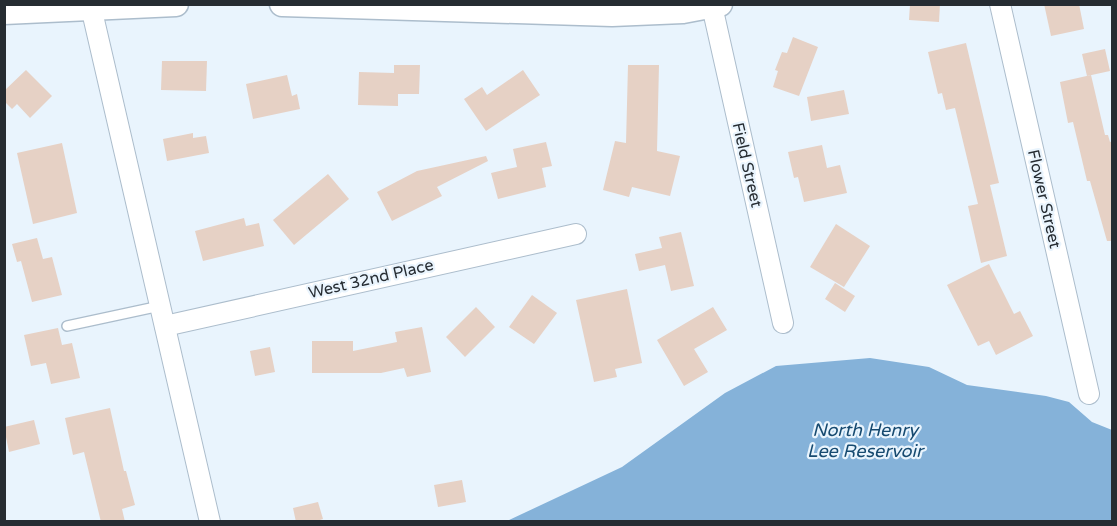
<svg xmlns="http://www.w3.org/2000/svg" width="1117" height="526" viewBox="0 0 1117 526" font-family="'Varela Round',sans-serif">
  <rect width="100%" height="100%" fill="#e9f4fd"/>
  <polygon fill="#85b2d9" points="870,358 929,367 967,385 1046,396 1069,402 1092,422 1112,430 1112,521 507,521 622,467 725,393 776,366"/>
  <g fill="#e6d1c5">
    <polygon points="910,4 940,4 939,22 909,20"/>
    <polygon points="1044,4 1079,4 1084,29 1051,36"/>
    <polygon points="793,37 818,47 799,96 773,87 778,71 775,70 782,52 787,53"/>
    <polygon points="966,43 999,183 990,185 1007,256 981,263 968,206 978,204 955,108 946,110 942,93 938,94 928,52"/>
    <polygon points="1105,49 1110,71 1087,76 1082,54"/>
    <polygon points="162,61 207,61 206,91 161,90"/>
    <polygon points="394,65 420,65 419,94 398,94 398,106 358,105 359,72 394,73"/>
    <polygon points="628,65 659,65 657,151 680,156 670,196 632,187 629,197 603,190 615,141 626,143"/>
    <polygon points="26,70 52,96 30,118 17,104 12,109 4,101 4,91"/>
    <polygon points="523,70 540,95 486,131 464,99 482,87 487,95"/>
    <polygon points="287,75 292,96 297,94 300,109 253,119 246,84"/>
    <polygon points="1091,75 1105,135 1108,135 1110,142 1113,141 1113,241 1107,241 1090,181 1087,181 1073,122 1068,123 1060,82"/>
    <polygon points="844,90 849,114 811,121 807,97"/>
    <polygon points="193,133 193,138 206,136 209,153 167,161 163,139"/>
    <polygon points="546,142 552,166 542,168 546,187 498,199 491,173 517,167 513,149"/>
    <polygon points="62,143 77,213 33,224 17,153"/>
    <polygon points="822,145 827,168 840,165 847,193 804,202 798,177 794,178 788,152"/>
    <polygon points="486,156 488,161 437,187 442,196 392,221 377,192 417,171"/>
    <polygon points="328,174 349,199 294,245 273,220"/>
    <polygon points="244,218 246,226 259,223 264,246 203,261 195,231"/>
    <polygon points="836,224 870,246 844,287 810,267"/>
    <polygon points="681,232 694,286 671,291 665,265 639,271 635,254 662,248 659,237"/>
    <polygon points="37,238 43,259 52,257 62,295 32,302 21,261 17,262 12,244"/>
    <polygon points="989,264 1014,314 1020,311 1033,336 996,355 989,341 978,346 947,285"/>
    <polygon points="835,283 855,296 845,312 825,299"/>
    <polygon points="627,289 642,363 615,369 617,377 594,382 576,300"/>
    <polygon points="532,295 557,313 534,344 509,327"/>
    <polygon points="476,307 495,327 465,357 446,337"/>
    <polygon points="713,307 727,330 694,349 708,372 684,386 657,340"/>
    <polygon points="422,327 431,372 407,377 404,368 381,373 312,373 312,341 353,341 353,351 397,342 395,332"/>
    <polygon points="58,328 62,345 72,343 80,378 51,384 46,363 31,366 24,335"/>
    <polygon points="270,347 275,372 255,376 250,351"/>
    <polygon points="110,408 124,471 126,471 135,505 122,509 125,522 101,522 84,452 73,455 65,418"/>
    <polygon points="34,420 40,444 9,452 4,427"/>
    <polygon points="462,480 466,502 438,507 434,485"/>
    <polygon points="318,502 323,519 314,522 296,522 293,508"/>
  </g>
  <g fill="none" stroke-linecap="round" stroke-linejoin="round">
    <defs>
      <polyline id="service" points="67,326 160,306"/>
      <g id="minor">
        <polyline points="1000,4 1089,394"/>
        <polyline points="712,6 783,323"/>
        <polyline points="91,7 210,522"/>
        <polyline points="165,326 576,234"/>
      </g>
      <g id="tertiary">
        <polyline points="282,4 612,14 683,11 720,4"/>
        <polyline points="4,12 176,4"/>
      </g>
    </defs>
    <use href="#service" stroke="#acbdcc" stroke-width="12"/>
    <use href="#minor" stroke="#acbdcc" stroke-width="22"/>
    <use href="#tertiary" stroke="#acbdcc" stroke-width="27"/>
    <use href="#service" stroke="#fff" stroke-width="9"/>
    <use href="#minor" stroke="#fff" stroke-width="20"/>
    <use href="#tertiary" stroke="#fff" stroke-width="24"/>
  </g>
  <g text-anchor="middle" dominant-baseline="central" stroke-width="4.5" stroke-linejoin="round" paint-order="stroke">
    <g font-size="16" fill="#262c32" stroke="#e9f4fd">
      <text transform="translate(747 165) rotate(77)">Field Street</text>
      <text transform="translate(1044 199) rotate(77)">Flower Street</text>
      <text transform="translate(371 279) rotate(-13)">West 32nd Place</text>
    </g>
    <g font-size="18" font-style="italic" fill="#164a70" stroke="#e9f4fd">
      <text x="865" y="430">North Henry<tspan x="865" dy="21">Lee Reservoir</tspan></text>
    </g>
  </g>
  <rect width="1117" height="526" fill="none" stroke="#262c32" stroke-width="12"/>
</svg>
